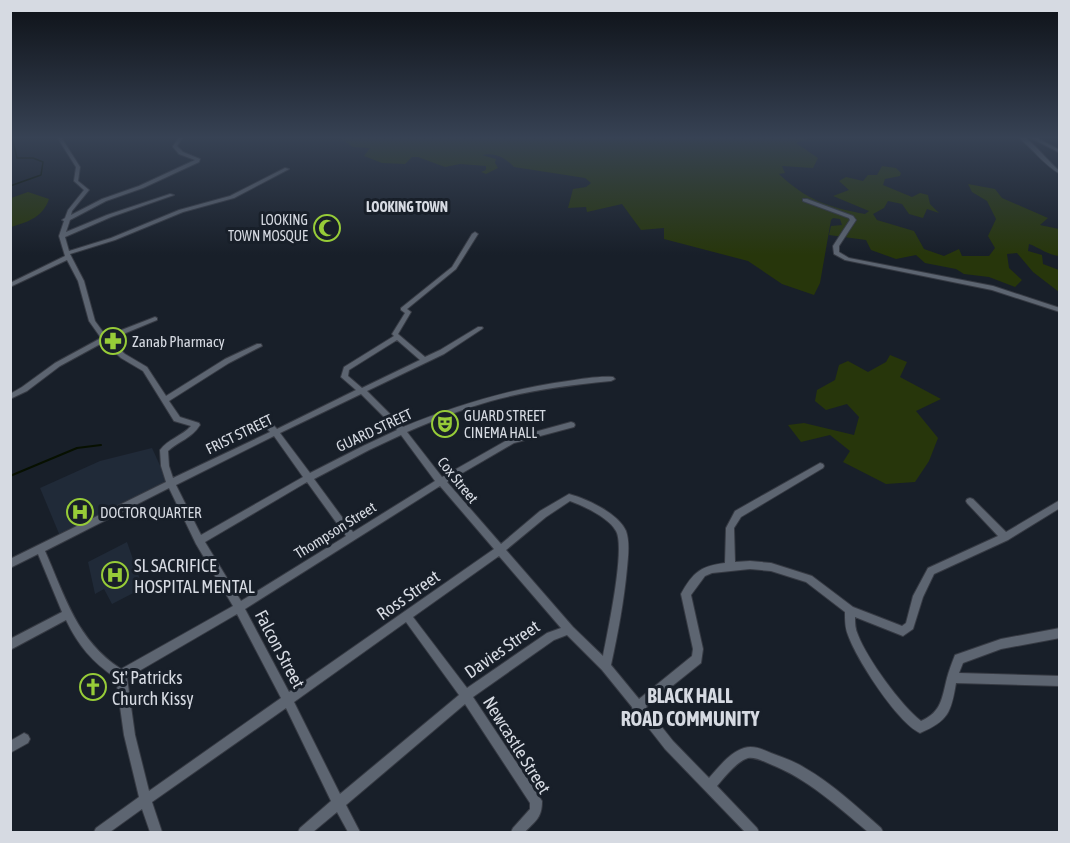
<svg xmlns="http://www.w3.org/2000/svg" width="1070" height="843" viewBox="0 0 1070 843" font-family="'Asap Condensed',sans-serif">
  <rect width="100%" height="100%" fill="#181f29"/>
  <g fill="#202a38">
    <polygon points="152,448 168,483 60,536 40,488 100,461"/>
    <polygon points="127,542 143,588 112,604 104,589 95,594 88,562"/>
  </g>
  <g fill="#27360b">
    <path d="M339,137H813L796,143L818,158L813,168L782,166L785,173L779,174C807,200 827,207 865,214L869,211L833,196L849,190L839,181L846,177L863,181L868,175H877L882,166L896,168L901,173L900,176L885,179L883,185L912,197L920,193L928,195L930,204L939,213L927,209L923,218L909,214L902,204L888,201L884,208L873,214L877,220L914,231L924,249L944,256L959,249L962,256H989L995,248L988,236L996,219L987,201L972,192L968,184L995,189L1002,198L1048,218L1040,225L1059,229V256C1048,255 1040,248 1029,244L1028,251L1042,255L1043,264L1059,270V292L1033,272L1017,253L1007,254L1009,268L1022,280L1015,287L989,277L964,274L956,269L925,263L916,255L896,259L871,250L866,240L829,235L831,226L842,225L840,219L833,218L831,220L820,283L814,295L782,284L748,261L664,239V228L641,230L622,204L587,212L586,207L568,208L573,189L586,187L591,183L585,178L514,167C505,158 496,152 482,155L496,159L495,163L498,168L486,174L481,172L486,170V166L460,164L445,167L418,157H412L405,164L382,163L364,156L370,148L353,147Z"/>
    <path d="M28,192L49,199C43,217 28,222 11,227V198Z"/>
    <polygon points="890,355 907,362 900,377 941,399 916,411 938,438 929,461 915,482 886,484 843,462 850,451 830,435 801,442 788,425 804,423 854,435 859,417 847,404 826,410 815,401 817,390 835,380 839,365 848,361 868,372 886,362"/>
  </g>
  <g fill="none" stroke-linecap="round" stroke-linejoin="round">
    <polyline stroke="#071000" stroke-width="1.5" points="10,186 41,175 43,162 33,158 17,158 12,137"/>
    <polyline stroke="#071000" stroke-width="2" points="10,476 77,448 101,445"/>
    <defs>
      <g id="minor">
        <path d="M57,137H61L80,167L78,181L89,190L72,211L71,215L102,199L139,186L195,160L179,154L173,147V146L179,137H183L177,146L183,152L200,159L199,162L143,188L106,201L70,220L66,232L107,215L170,194L174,195L111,217L65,237L69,251L111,238L179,210L230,196L285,168L289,169L234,198L183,212L115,240L70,254L84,281L95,321L106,336L155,317L157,318V320L109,340L125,354L147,367L166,396L225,359L257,344H261L262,346L229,363L169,401L180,417L199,423L200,425C192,438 179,441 168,451L169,466L173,478L270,432L260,421L259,419L260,417H266L277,429L356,390L341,377L344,367L394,336L392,334L405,313L401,310V308L452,267L472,234L475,232L478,234L456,269L407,309L411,312L398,334L425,357L440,350L478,327H482L483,328L482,329L444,354L367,391L403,427C457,405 509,389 568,381C582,379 599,376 613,377L615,379L611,381C571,385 530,390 491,401C462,409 435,420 407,432L442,477L509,439L571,422L574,423L575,425L574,427L514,443L447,482L501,544L540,511L569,494C587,499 618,513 626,531C630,542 628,557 627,568C624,601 618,633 611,665L639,699L692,656L693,649L681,594C693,572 701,566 725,563L726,528L735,511L820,463L823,464L824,466L823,468L741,517L734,528L735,562L750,561L771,563L812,576L853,607L902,626L906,623L913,596L928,568L998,536L967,503L966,501L967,499L970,498L973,499L1006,532L1060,500V508L1008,540L934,574L923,597L913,629L903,636L855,617C855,623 855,629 858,635C868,660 900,704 921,721C942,712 942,697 947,678C949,670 952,663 955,655L1001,639L1060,628V638L1001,649L963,663L959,673L1060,676V686L956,683C951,713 948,721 920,733C897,722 857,660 848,635C845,628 845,620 845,612L806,582L771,571L750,569L712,573L705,576L691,595L703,649L701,663L646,707L673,741L709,778C719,767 729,753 744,748C753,745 762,749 771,753C782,757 794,761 805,768C833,784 857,807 881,828L883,832H868C837,806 808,779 770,764C763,761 755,757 748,758C737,761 724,778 717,786L757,828L759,832H745L665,749L636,712L633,711L632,707L602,670L567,635L554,640L473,697L542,801C542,818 536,820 525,832H511L513,828L530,809V803L465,704L346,805L360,832H348L337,812L313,832H298L300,828L331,801L286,708L152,802L162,832H150L142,809L110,832H94L96,828L139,797L124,735L116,678C92,662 78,645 66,620L10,650V639L62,612L38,554L10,568V559L166,482L161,466L160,450C168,439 182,436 191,426L174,421L143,371L121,358L104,342L60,366L27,391L10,399V394L22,387L55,363L101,338L89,321L78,281L67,260L10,287V283L65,256L59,236L64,221L62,220L65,218L68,210L84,190L74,181L76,167ZM397,340L420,360L362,388L348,376L349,370ZM361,394L397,430L363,446L310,473L280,433ZM401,435L435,481L353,532L314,479L369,450ZM274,436L303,477L201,535L176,485ZM307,482L346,536L241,601L205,542ZM440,486L494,549L289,692L245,609ZM169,488L196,544L233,606L121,669C77,641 65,596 45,551ZM570,501C584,506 609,518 616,531C626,548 607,634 603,656L573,627L506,550L546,517ZM499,556L561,628L547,633L467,688L413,617ZM237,614L281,698L149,791L135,735L127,678ZM406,622L459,695L340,794L294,702Z"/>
        <path d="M1018,137C1020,137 1022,137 1023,137C1032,140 1050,164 1060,171V174C1044,165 1033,149 1018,137Z"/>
        <polygon points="1029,137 1035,137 1060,150 1060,153"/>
        <polygon points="803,199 807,199 853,216 856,220 839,246 839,252 849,258 993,286 1060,308 1060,312 992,290 845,260 834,254 833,246 850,220 849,218 803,201"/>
        <polygon points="24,733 28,735 30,739 28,743 10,753 10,741"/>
      </g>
    </defs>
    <use href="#minor" stroke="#363a43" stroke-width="2"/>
    <use href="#minor" fill="#5d6571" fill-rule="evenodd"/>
  </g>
  <linearGradient id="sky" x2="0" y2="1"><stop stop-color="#0d1117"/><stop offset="0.54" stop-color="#374254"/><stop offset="1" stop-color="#374254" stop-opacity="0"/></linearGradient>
  <rect width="1070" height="255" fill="url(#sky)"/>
  <defs>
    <symbol id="mosque-ring" viewBox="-11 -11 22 22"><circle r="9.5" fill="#181f29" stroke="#97cc38" stroke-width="1.5"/><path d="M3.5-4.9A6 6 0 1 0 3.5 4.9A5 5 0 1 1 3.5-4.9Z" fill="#97cc38"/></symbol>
    <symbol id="pharmacy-ring" viewBox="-11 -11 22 22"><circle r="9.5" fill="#181f29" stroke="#97cc38" stroke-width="1.5"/><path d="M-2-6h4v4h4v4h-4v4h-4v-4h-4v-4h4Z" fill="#97cc38"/></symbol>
    <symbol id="theatre-ring" viewBox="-11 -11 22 22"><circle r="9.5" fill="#181f29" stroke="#97cc38" stroke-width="1.5"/><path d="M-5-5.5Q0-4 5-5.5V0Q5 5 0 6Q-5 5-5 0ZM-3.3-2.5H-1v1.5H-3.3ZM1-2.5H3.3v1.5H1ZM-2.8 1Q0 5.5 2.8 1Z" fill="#97cc38"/></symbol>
    <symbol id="hospital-ring" viewBox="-11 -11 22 22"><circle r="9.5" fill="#181f29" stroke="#97cc38" stroke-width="1.5"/><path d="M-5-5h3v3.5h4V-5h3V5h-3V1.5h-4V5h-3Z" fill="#97cc38"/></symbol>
    <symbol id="church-ring" viewBox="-11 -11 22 22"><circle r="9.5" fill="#181f29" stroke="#97cc38" stroke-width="1.5"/><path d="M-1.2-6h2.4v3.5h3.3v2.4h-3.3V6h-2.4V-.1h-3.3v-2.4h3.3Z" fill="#97cc38"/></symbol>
  </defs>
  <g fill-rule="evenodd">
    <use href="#mosque-ring" x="312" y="213" width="30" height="30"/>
    <use href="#pharmacy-ring" x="98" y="326" width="30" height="30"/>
    <use href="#theatre-ring" x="430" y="409" width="30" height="30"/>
    <use href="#hospital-ring" x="65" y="497" width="30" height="30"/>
    <use href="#hospital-ring" x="100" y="560" width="30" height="30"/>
    <use href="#church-ring" x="78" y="672" width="30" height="30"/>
  </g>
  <g text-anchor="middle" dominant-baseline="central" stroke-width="6" stroke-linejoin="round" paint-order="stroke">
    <g font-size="14" font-weight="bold" fill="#d6dae2" stroke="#181f29">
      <text x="407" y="207">LOOKING TOWN</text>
    </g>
    <g font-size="14" fill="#d6dae2" stroke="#181f29" text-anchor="end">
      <text x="308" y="220">LOOKING<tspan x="308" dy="16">TOWN MOSQUE</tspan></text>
    </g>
    <g font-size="15" fill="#d6dae2" stroke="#181f29" text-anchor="start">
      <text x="132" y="341">Zanab Pharmacy</text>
      <text x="464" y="415">GUARD STREET<tspan x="464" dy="17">CINEMA HALL</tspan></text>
      <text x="100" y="512">DOCTOR QUARTER</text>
    </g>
    <g font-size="15" fill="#d6dae2" stroke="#181f29">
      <text transform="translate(374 430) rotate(-25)">GUARD STREET</text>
      <text transform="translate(239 434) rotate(-26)">FRIST STREET</text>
      <text transform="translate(458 480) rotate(51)">Cox Street</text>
      <text transform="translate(335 530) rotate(-32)">Thompson Street</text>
    </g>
    <g font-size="18" fill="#d6dae2" stroke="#181f29" text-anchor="start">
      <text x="134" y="565">SL SACRIFICE<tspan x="134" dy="21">HOSPITAL MENTAL</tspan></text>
      <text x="112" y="677">St' Patricks<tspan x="112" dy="21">Church Kissy</tspan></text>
    </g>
    <g font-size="18" fill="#d6dae2" stroke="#181f29">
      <text transform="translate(408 595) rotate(-35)">Ross Street</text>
      <text transform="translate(280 649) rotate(62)">Falcon Street</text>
      <text transform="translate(502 649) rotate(-35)">Davies Street</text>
      <text transform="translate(517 745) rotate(58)">Newcastle Street</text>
    </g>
    <g font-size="20" font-weight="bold" fill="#d6dae2" stroke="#181f29">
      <text x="690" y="695">BLACK HALL<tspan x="690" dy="23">ROAD COMMUNITY</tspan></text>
    </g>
  </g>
  <rect width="1070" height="843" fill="none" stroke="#d6dae2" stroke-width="24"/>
</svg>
